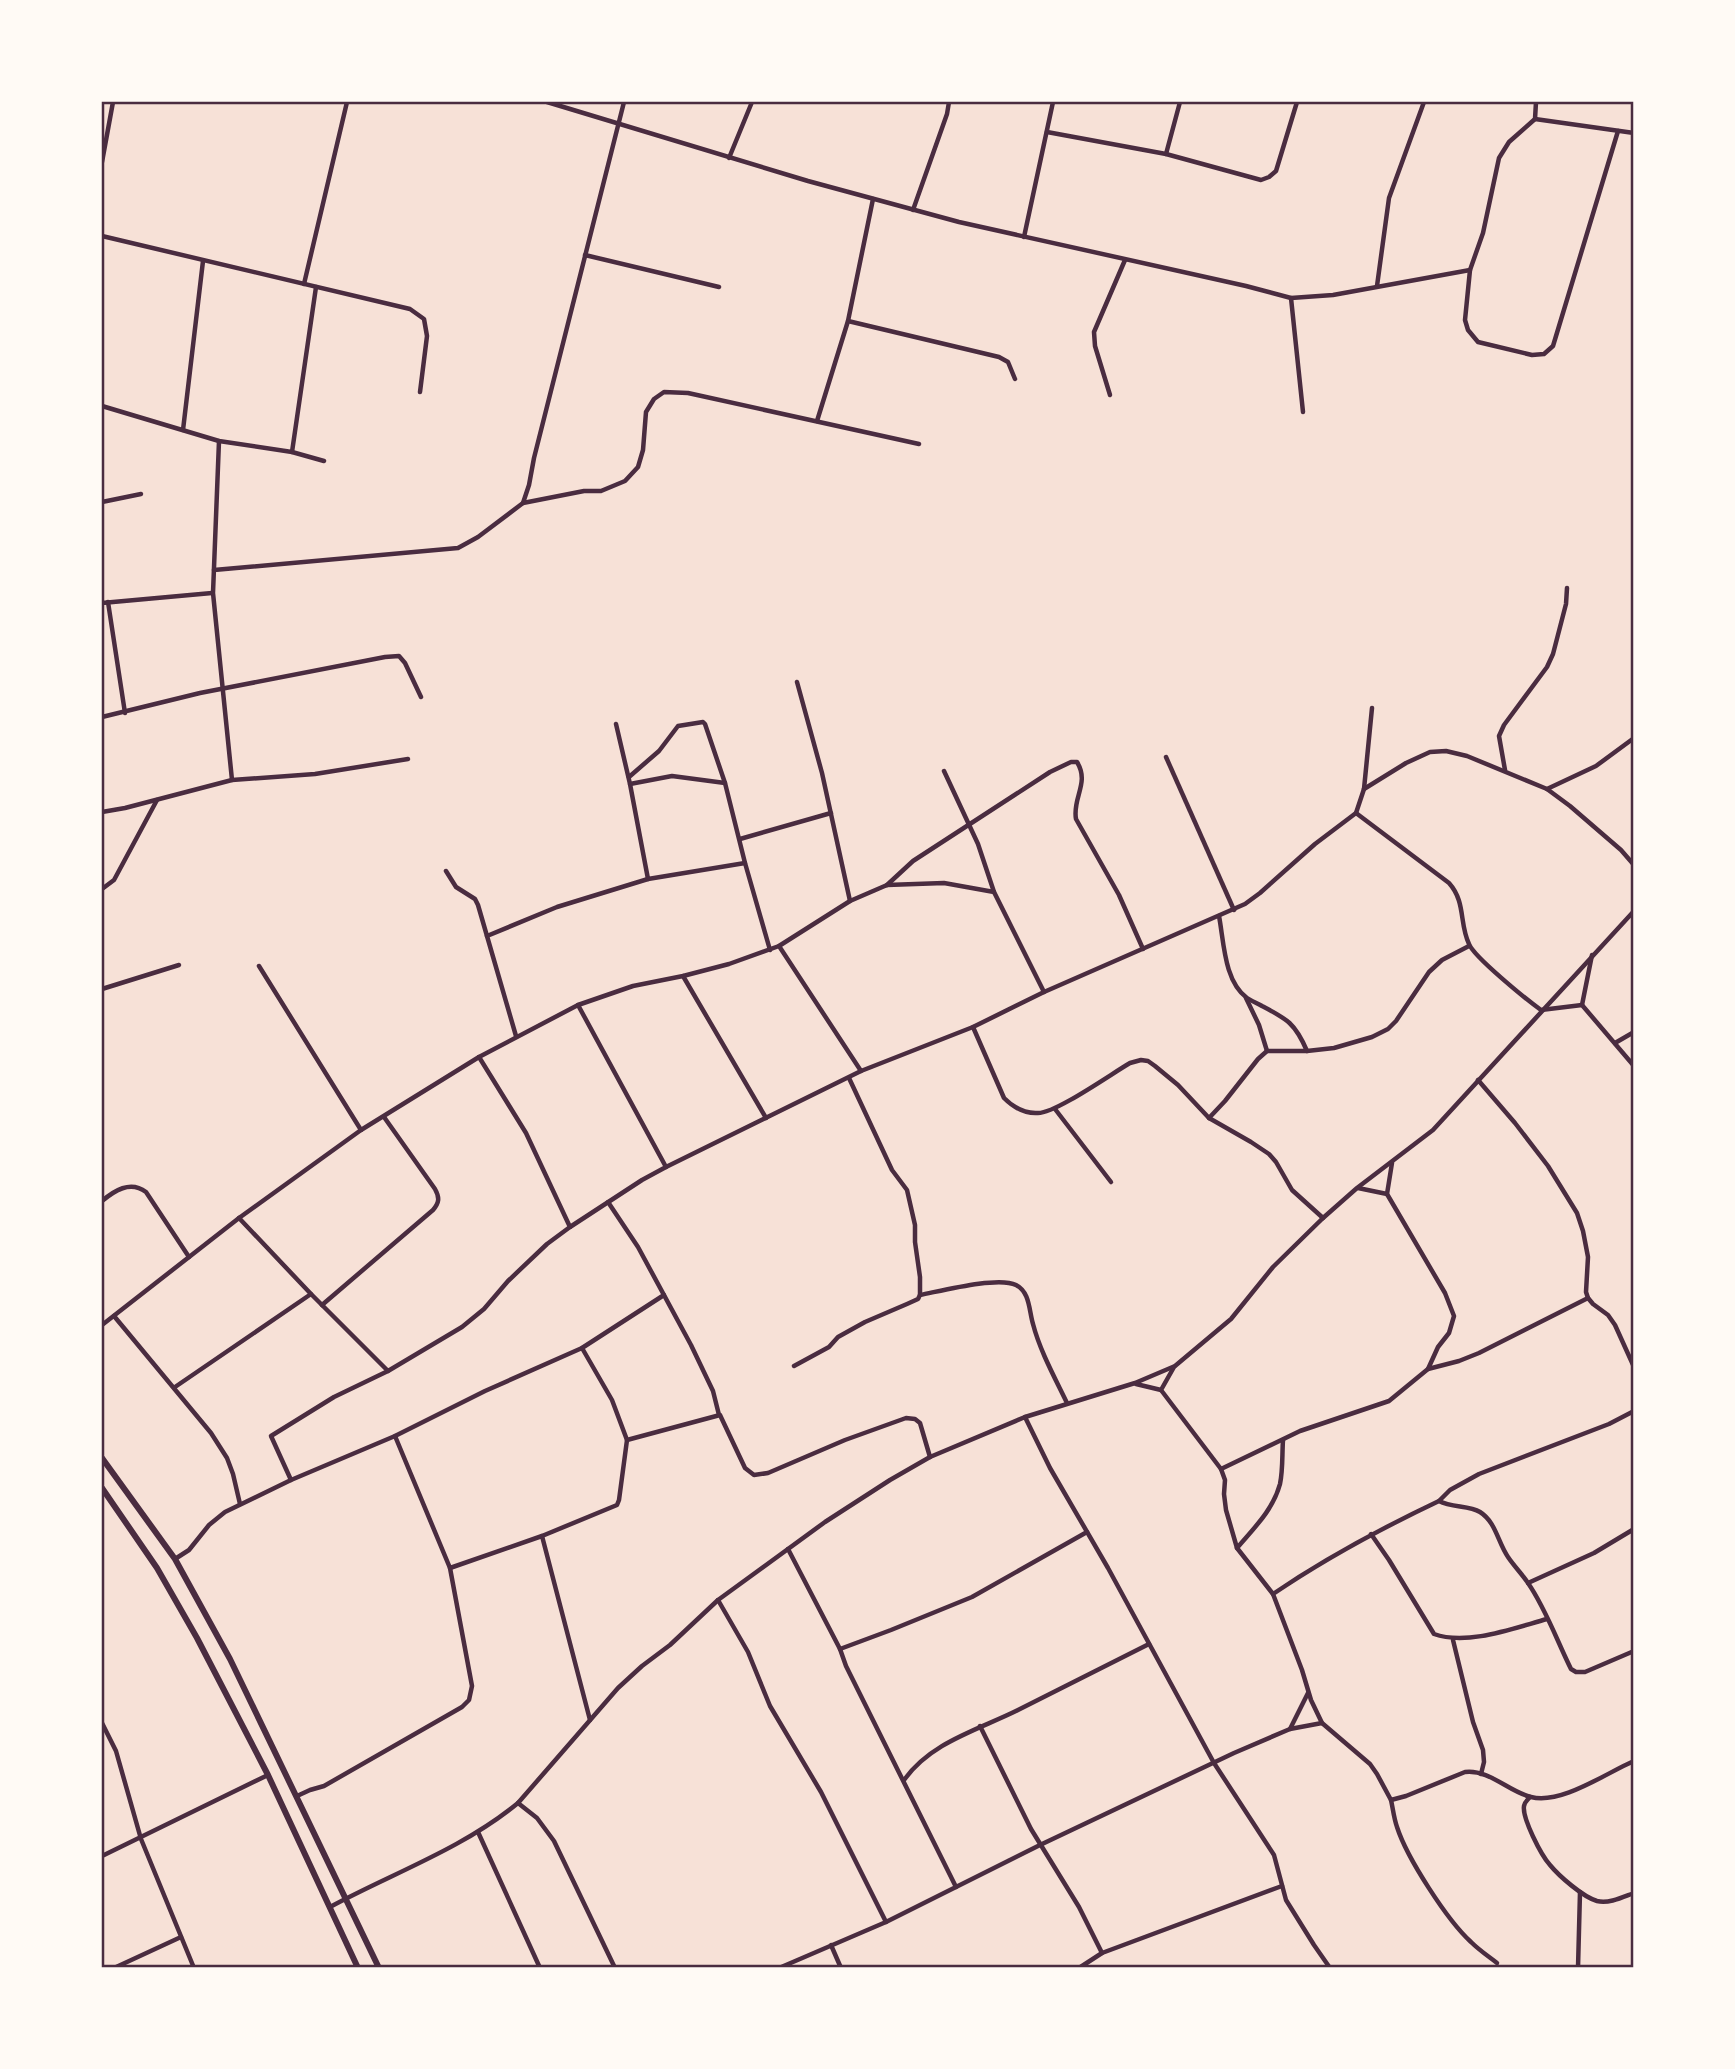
<svg xmlns="http://www.w3.org/2000/svg" width="1735" height="2069" viewBox="0 0 1735 2069" font-family="Roboto,sans-serif">
  <rect width="100%" height="100%" fill="#f7e1d7"/>
  <g fill="none" stroke-linecap="round" stroke-linejoin="round">
    <g stroke="#4a2c40" stroke-width="4.5">
      <polyline points="547,102 808,181 959,222 1246,286 1291,298 1333,295 1470,270"/>
      <polyline points="1536,102 1535,119 1509,142 1499,158 1483,233 1470,270 1465,320 1468,330 1478,342 1532,355 1544,354 1553,346 1618,131"/>
      <polyline points="1535,119 1634,133"/>
      <polyline points="1047,132 1166,154 1261,180 1269,177 1276,171 1297,102"/>
      <polyline points="1166,154 1180,102"/>
      <polyline points="729,158 752,102"/>
      <polyline points="102,162 113,102"/>
      <polyline points="913,210 947,114 949,102"/>
      <polyline points="102,236 410,309 424,319 427,336 420,392"/>
      <polyline points="1024,237 1053,102"/>
      <polyline points="585,255 719,287"/>
      <polyline points="304,284 347,102"/>
      <polyline points="1377,286 1389,198 1424,102"/>
      <polyline points="1291,298 1303,412"/>
      <polyline points="848,321 999,357 1008,362 1015,379"/>
      <polyline points="1110,395 1095,346 1094,332 1125,260"/>
      <polyline points="102,406 219,441 292,452 324,461"/>
      <polyline points="817,421 848,321 873,199"/>
      <polyline points="183,430 203,261"/>
      <polyline points="219,441 213,593 232,780"/>
      <polyline points="292,452 316,287"/>
      <polyline points="102,502 141,494"/>
      <polyline points="523,503 529,485 534,458 624,102"/>
      <polyline points="214,570 458,548 478,537 523,503 584,491 601,491 625,481 638,467 643,450 646,412 654,399 664,392 688,393 919,444"/>
      <polyline points="108,602 125,713"/>
      <polyline points="102,603 212,593"/>
      <polyline points="797,682 822,773 850,901"/>
      <polyline points="102,717 200,693 385,657 399,656 405,663 421,697"/>
      <polyline points="616,724 630,784 648,879 745,863"/>
      <polyline points="1166,757 1234,910"/>
      <polyline points="1505,770 1499,736 1504,725 1547,667 1553,654 1566,604 1567,588"/>
      <polyline points="944,771 978,844 994,892 1044,992"/>
      <polyline points="629,777 659,751 678,726 703,722 705,724 725,783 745,863 770,950"/>
      <polyline points="630,784 672,776 725,783"/>
      <polyline points="1364,789 1406,763 1430,752 1446,751 1467,756 1547,789 1570,806 1621,850 1634,865"/>
      <polyline points="1547,789 1596,766 1634,738"/>
      <polyline points="102,812 125,808 232,780 315,774 408,759"/>
      <path d="M1356,813L1449,883C1466,902 1459,923 1469,944C1474,957 1527,1000 1541,1010L1582,1005L1634,1066"/>
      <polyline points="740,839 831,813"/>
      <polyline points="446,871 456,887 475,899 478,905 516,1036"/>
      <path d="M887,885L913,861L1050,772L1071,762H1077C1090,783 1072,798 1076,819L1119,895L1143,949"/>
      <polyline points="102,889 114,880 157,800"/>
      <path d="M1219,916C1224,942 1224,981 1247,998C1251,1001 1257,1003 1262,1006C1287,1019 1295,1023 1307,1051"/>
      <polyline points="487,936 557,907 648,879"/>
      <polyline points="779,946 850,901 887,885 944,883 994,892"/>
      <polyline points="259,966 361,1130"/>
      <polyline points="683,976 766,1118"/>
      <polyline points="102,989 179,965"/>
      <polyline points="1246,998 1259,1025 1267,1051"/>
      <polyline points="1582,1005 1592,955"/>
      <path d="M973,1027L1004,1098C1013,1107 1024,1114 1038,1113C1056,1113 1111,1074 1130,1063L1141,1060L1148,1061L1155,1066L1178,1085L1209,1118L1251,1142L1269,1154L1276,1162L1292,1190L1323,1218"/>
      <polyline points="1615,1043 1634,1032"/>
      <polyline points="479,1057 526,1133 570,1227 642,1180 666,1167 578,1005"/>
      <polyline points="849,1078 892,1170 907,1190 915,1225 915,1242 920,1277 920,1295"/>
      <polyline points="1478,1080 1515,1123 1548,1166 1577,1213 1583,1231 1588,1257 1586,1292 1588,1298 1593,1304 1608,1315 1615,1325 1634,1367"/>
      <polyline points="1055,1109 1111,1182"/>
      <polyline points="1209,1118 1225,1101 1258,1059 1267,1051 1307,1051 1334,1048 1372,1037 1388,1029 1396,1021 1429,972 1442,960 1469,946"/>
      <polyline points="1392,1163 1387,1194 1445,1293 1454,1316 1449,1333 1438,1347 1428,1369"/>
      <polyline points="666,1167 861,1071"/>
      <polyline points="1358,1188 1387,1194"/>
      <path d="M102,1201C114,1191 130,1180 146,1192L189,1257"/>
      <polyline points="608,1202 638,1247 691,1345 713,1391 719,1415"/>
      <polyline points="239,1218 311,1294 388,1371 462,1327 484,1309 508,1281 547,1244 570,1227"/>
      <path d="M322,1305L433,1210C439,1203 440,1198 435,1189L384,1117"/>
      <polyline points="114,1316 211,1433 227,1458 233,1474 240,1504"/>
      <polyline points="102,1325 239,1218 361,1130 479,1057 578,1005 633,986 683,976 729,964 779,946 861,1071 973,1027 1044,992 1245,904 1260,893 1315,844 1356,813 1364,789 1372,708"/>
      <polyline points="582,1348 664,1295"/>
      <path d="M794,1366L829,1347L838,1337L865,1322L907,1304L918,1299L920,1295C941,1291 998,1276 1016,1285C1030,1292 1029,1311 1033,1324C1040,1351 1055,1378 1067,1403"/>
      <polyline points="1174,1367 1161,1390 1221,1469 1225,1480 1224,1494 1226,1510 1237,1548 1273,1594"/>
      <polyline points="1136,1384 1161,1390"/>
      <polyline points="175,1387 311,1294"/>
      <polyline points="1025,1417 1135,1383 1175,1366 1231,1319 1273,1267 1323,1218 1357,1188 1433,1130 1634,911"/>
      <polyline points="395,1436 450,1568 542,1536 617,1505 619,1500 627,1440"/>
      <polyline points="1221,1469 1300,1431 1389,1401 1428,1369 1459,1361 1479,1353 1588,1298"/>
      <polyline points="291,1480 271,1436 334,1397 388,1371"/>
      <polyline points="1439,1501 1450,1490 1479,1474 1609,1424 1634,1411"/>
      <path d="M1371,1534L1389,1560L1434,1634C1467,1646 1514,1628 1547,1619"/>
      <polyline points="542,1536 590,1720"/>
      <path d="M1237,1548C1254,1528 1273,1510 1280,1484C1283,1470 1282,1454 1283,1440"/>
      <polyline points="788,1549 840,1649 846,1666 956,1887"/>
      <polyline points="175,1559 189,1550 209,1525 225,1512 291,1480 395,1436 485,1391 582,1348 612,1400 627,1440 720,1415 745,1468 754,1475 768,1473 845,1440 906,1418 915,1419 920,1423 930,1457"/>
      <polyline points="1528,1583 1594,1553 1634,1529"/>
      <polyline points="718,1600 748,1652 770,1706 821,1792 886,1922"/>
      <polyline points="1453,1640 1473,1722 1483,1750 1484,1762 1481,1774"/>
      <polyline points="840,1649 891,1630 972,1597 1087,1532"/>
      <path d="M1634,1651L1585,1672H1576L1571,1669C1557,1641 1546,1609 1528,1583C1522,1574 1514,1566 1508,1557C1498,1543 1496,1522 1480,1512C1469,1505 1452,1508 1439,1501C1382,1528 1326,1558 1273,1594L1302,1670L1311,1700L1322,1723L1370,1764L1377,1774L1391,1800L1406,1796L1465,1772C1489,1769 1509,1792 1531,1797C1561,1805 1606,1773 1634,1761"/>
      <polyline points="102,1723 116,1751 141,1839 194,1968"/>
      <polyline points="980,1726 1031,1829 1079,1907 1102,1953 1079,1968"/>
      <polyline points="1290,1729 1308,1693"/>
      <path d="M904,1780C931,1742 978,1730 1018,1710C1062,1688 1106,1666 1149,1644"/>
      <polyline points="297,1796 310,1790 324,1786 462,1707 469,1700 472,1686 450,1568"/>
      <path d="M1530,1797C1527,1801 1525,1801 1524,1806C1522,1818 1541,1855 1550,1865C1559,1876 1583,1897 1597,1901C1609,1904 1623,1897 1634,1893"/>
      <path d="M1391,1800C1393,1809 1394,1819 1397,1827C1407,1858 1447,1920 1471,1942C1479,1950 1488,1956 1497,1963"/>
      <polyline points="518,1803 537,1818 554,1841 615,1968"/>
      <polyline points="478,1832 540,1968"/>
      <polyline points="102,1856 268,1775"/>
      <path d="M330,1907C393,1873 462,1849 518,1803L618,1688L642,1666L670,1645L718,1600L825,1522L890,1480L930,1457L1025,1417L1050,1468L1108,1568L1214,1763L1274,1855L1286,1900L1314,1945L1330,1968"/>
      <polyline points="831,1945 841,1968"/>
      <polyline points="1102,1953 1282,1886"/>
      <polyline points="114,1968 181,1937"/>
      <polyline points="779,1968 886,1922 1040,1845 1234,1753 1290,1729 1322,1723"/>
      <polyline points="1578,1968 1580,1892"/>
    </g>
    <g stroke="#4a2c40" stroke-width="6">
      <polyline points="102,1458 175,1559 230,1659 379,1968"/>
      <polyline points="102,1488 157,1568 197,1638 268,1775 358,1968"/>
    </g>
  </g>
  <rect width="1735" height="2069" fill="none" stroke="#fffaf5" stroke-width="206"/>
  <rect x="103" y="103" width="1529" height="1863" fill="none" stroke="#4a2c40" stroke-width="2.5"/>
</svg>
